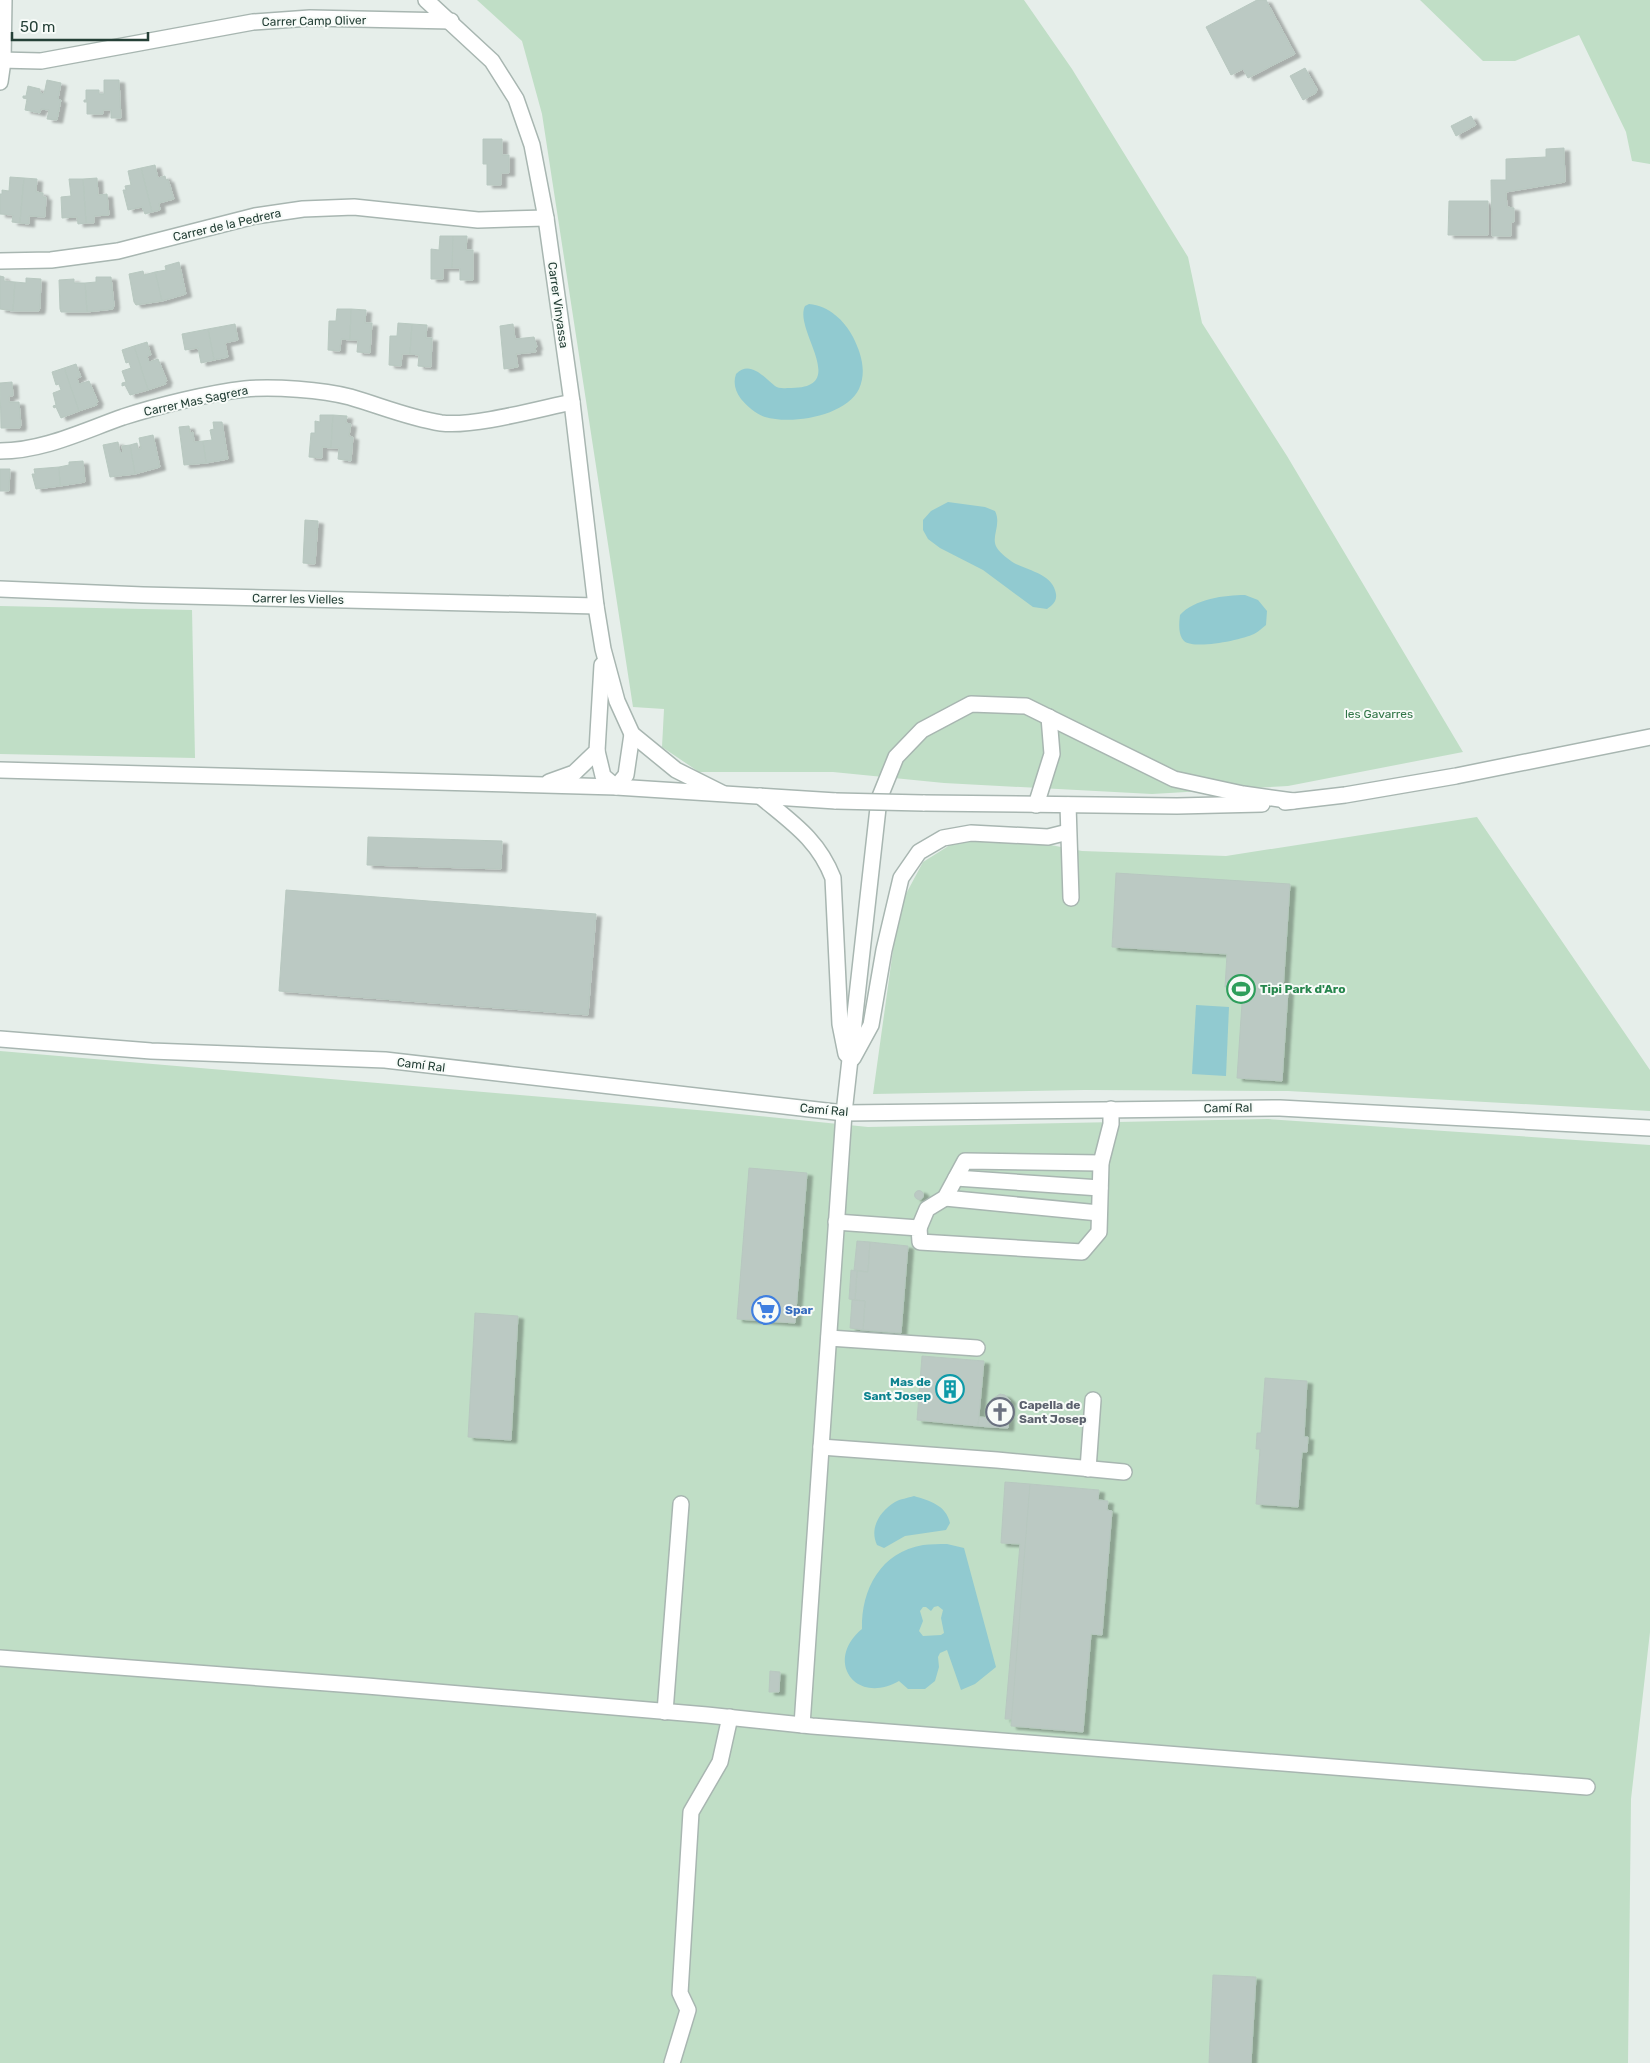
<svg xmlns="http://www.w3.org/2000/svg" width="1650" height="2063" viewBox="0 0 1650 2063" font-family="Rubik,sans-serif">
  <defs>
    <filter id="shadow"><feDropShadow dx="5.5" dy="3" stdDeviation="1" flood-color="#0004"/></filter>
  </defs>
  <rect width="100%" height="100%" fill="#e6eeea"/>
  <g fill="#c0dec6">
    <polygon points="477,0 1024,0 1072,69 1188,257 1202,323 1287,456 1463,752 1288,786 1152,794 944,783 833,772 699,772 662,747 664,709 633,707 542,114 522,41"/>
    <polygon points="1420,0 1650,0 1650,164 1632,161 1626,132 1579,35 1515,61 1483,61"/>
    <polygon points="0,606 192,610 195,758 0,754"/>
    <polygon points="1477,817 1650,1070 1650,1111 1288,1091 1085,1090 873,1094 899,907 923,862 958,840 1035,842 1082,851 1226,856"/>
    <polygon points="0,1051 709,1111 868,1127 1268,1119 1650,1145 1650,1632 1631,1799 1628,2063 0,2063"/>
  </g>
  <g fill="#91cad0" fill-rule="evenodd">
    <path d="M809,304C829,306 844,320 853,337C861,353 867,371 859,389C846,416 792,425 765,417C756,414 747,406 741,399C735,391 733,383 736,374C750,359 765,378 775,386C778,389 786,388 790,388C851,389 793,330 805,306Z"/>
    <path d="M948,502L985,507L995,511C1002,525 990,537 997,548C1001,554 1008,559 1014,563C1029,571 1053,574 1056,594C1057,601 1053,605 1047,609L1033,607L983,570L940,548L928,539L923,530V520L931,511Z"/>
    <path d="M1245,595L1258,600L1267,611L1266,625C1262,628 1258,632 1254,634C1241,640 1195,650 1184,641C1178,635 1179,623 1180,615C1194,599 1225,595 1245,595Z"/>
    <polygon points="1196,1005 1229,1007 1226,1076 1192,1074"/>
    <path d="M914,1496C930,1501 946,1505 950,1523L946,1530L905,1536L884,1548L877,1545C869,1528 880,1511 895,1502C900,1499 908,1498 914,1496Z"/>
    <path d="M947,1544L964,1548L996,1667L975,1684L961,1690L947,1650L940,1653L938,1657L939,1667L935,1681L925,1689H908L899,1681C855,1706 824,1660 862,1629C861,1589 881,1552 923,1545C931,1544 939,1544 947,1544ZM938,1606L943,1610L941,1618L944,1633L941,1635L923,1636L919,1631L923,1621L920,1611L923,1607H926L931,1611L934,1607Z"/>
  </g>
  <g fill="#bbc9c3" stroke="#b8c8c0" filter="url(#shadow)">
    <polygon points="1257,0 1266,0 1295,54 1248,78 1243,69 1231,75 1206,27"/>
    <polygon points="1305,68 1317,89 1316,93 1303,100 1290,76"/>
    <polygon points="47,80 61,83 58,99 61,100 57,120 47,119 49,110 41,109 40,113 25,110 27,99 23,98 23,96 26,96 28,86 40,89 40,93 44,94"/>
    <polygon points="104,80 119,80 121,118 111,118 111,110 103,110 103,114 87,114 87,102 84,102 84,100 86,100 86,90 99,90 99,94 104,94"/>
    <polygon points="1471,116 1476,125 1456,136 1451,126"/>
    <polygon points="483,139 502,139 502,155 509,155 509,173 501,173 501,185 487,185 487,164 483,164"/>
    <polygon points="1564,148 1565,182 1506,192 1507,207 1514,208 1514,222 1511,222 1511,236 1492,236 1491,180 1506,180 1506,159 1546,157 1546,149"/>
    <polygon points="155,165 158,178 165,176 166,180 168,179 174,199 159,203 160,210 152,212 141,168"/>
    <polygon points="141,168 152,212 145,214 142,207 128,210 123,190 126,190 125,186 131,185 128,171"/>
    <polygon points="10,177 24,178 20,223 12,222 13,215 0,214 0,194 2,194 2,190 9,191"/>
    <polygon points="24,178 37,179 36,192 43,193 43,197 46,197 45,217 29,216 29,224 20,223"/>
    <polygon points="97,178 98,195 107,194 109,215 94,216 94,223 86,223 83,179"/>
    <polygon points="69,179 83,179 86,223 78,224 77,217 62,218 61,197 71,196"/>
    <polygon points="1449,201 1488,201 1488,235 1448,235"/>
    <polygon points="440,236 453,236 452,268 443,268 443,279 431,279 431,249 439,250"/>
    <polygon points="453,236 467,236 466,250 473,250 473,280 460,280 460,268 452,268"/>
    <polygon points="179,262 186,294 162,301 155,272 166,270 165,266"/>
    <polygon points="143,271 144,275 155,272 162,301 136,305 134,302 129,274"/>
    <polygon points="0,276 4,277 4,281 15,282 13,311 0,309"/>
    <polygon points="96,277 111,277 114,305 113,309 87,312 85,283 96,282"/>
    <polygon points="26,278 41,279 40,308 39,311 13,311 15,282 26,283"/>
    <polygon points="74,279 74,283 85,283 87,312 61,312 60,309 59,280"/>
    <polygon points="337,309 351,309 350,340 341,339 340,351 328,350 329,321 336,321"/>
    <polygon points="351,309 366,310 365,323 372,323 370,353 357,352 358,340 350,340"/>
    <polygon points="398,323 412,324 410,354 402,354 401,366 389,365 390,336 397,336"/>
    <polygon points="235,324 238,340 225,343 228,357 214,360 208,329"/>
    <polygon points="412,324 427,325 426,338 432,338 431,367 418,366 419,355 410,354"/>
    <polygon points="513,324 515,339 534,337 537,347 535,347 536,352 516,354 518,367 504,369 500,326"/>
    <polygon points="208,329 214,360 201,363 198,348 185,350 182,334"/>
    <polygon points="147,342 151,355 147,356 149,362 158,359 167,381 165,381 166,384 148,390 134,346"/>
    <polygon points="134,346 148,390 130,395 125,385 122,386 122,383 126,382 122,371 131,368 129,362 126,363 122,350"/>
    <polygon points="76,364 81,377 77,378 79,384 89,381 98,402 96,402 97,405 79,411 64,368"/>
    <polygon points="64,368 79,411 61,418 56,407 54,408 53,406 56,405 53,393 61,390 59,384 56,385 52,372"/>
    <polygon points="12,382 13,396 9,396 9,402 19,402 21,425 20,428 1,428 0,383"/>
    <polygon points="320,415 333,415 331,448 322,447 322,458 309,457 311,433 315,433 315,421 320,422"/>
    <polygon points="333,415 347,416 346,423 351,424 349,436 353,437 351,461 338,459 339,448 331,448"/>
    <polygon points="213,422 222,422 228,459 206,463 203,441 212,440 210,430 214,429"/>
    <polygon points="189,426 190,433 193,432 194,442 203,441 206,463 184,465 179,427"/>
    <polygon points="153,435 160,467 135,474 130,445 137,443 138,449 141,449 139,438"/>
    <polygon points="118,442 120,453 123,452 122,446 130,445 135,474 110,477 103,445"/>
    <polygon points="83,461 85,482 60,486 59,467 69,465 69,462"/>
    <polygon points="59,467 60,486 36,489 32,474 35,474 34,469"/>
    <polygon points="0,469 10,469 9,491 0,491"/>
    <polygon points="305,520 318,521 315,564 303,563"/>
    <polygon points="368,837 502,841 501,869 367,865"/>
    <polygon points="1116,873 1290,884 1283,990 1225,987 1227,954 1112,947"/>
    <polygon points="286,890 596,914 588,1015 279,991"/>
    <polygon points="1243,988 1288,991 1282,1081 1237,1078"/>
    <polygon points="749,1168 807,1173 795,1323 737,1319"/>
    <circle cx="919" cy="1195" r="4.5"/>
    <polygon points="857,1241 870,1242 868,1272 854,1270"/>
    <polygon points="870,1242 908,1246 901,1333 863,1330 865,1301 855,1300 857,1271 868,1272"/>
    <polygon points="851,1270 857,1271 855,1300 849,1299"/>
    <polygon points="852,1300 865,1301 863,1330 850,1328"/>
    <polygon points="475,1313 518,1316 511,1440 468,1437"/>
    <polygon points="922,1356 984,1361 978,1426 917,1420"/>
    <polygon points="1265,1378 1307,1381 1304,1437 1308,1437 1307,1452 1302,1452 1298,1507 1256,1504 1260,1449 1256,1449 1257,1433 1261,1433"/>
    <polygon points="1000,1394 1005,1395 1010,1400 1008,1428 989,1427 992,1399"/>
    <polygon points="979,1417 990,1418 989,1427 978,1426"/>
    <polygon points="1005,1482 1030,1484 1012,1719 1005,1719 1020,1544 1001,1543"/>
    <polygon points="1030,1484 1099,1490 1098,1500 1108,1501 1107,1510 1112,1511 1102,1635 1091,1634 1083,1732 1011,1726"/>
    <polygon points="770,1671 780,1672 779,1692 769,1692"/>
    <polygon points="1213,1975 1256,1977 1251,2063 1209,2063"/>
  </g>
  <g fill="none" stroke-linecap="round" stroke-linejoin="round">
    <defs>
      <g id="minor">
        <polyline points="426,0 492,61 516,99 532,145 546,218 572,402 596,606 603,649 617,701 632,734 676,770 722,793"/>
        <polyline points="0,60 41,61 253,22 310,18 451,21"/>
        <polyline points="0,82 3,61 4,0"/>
        <polyline points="0,261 51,260 118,251 255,216 303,209 354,207 478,220 546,218"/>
        <path d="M0,451C43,451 83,431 123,417C157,406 209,393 245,389C273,386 323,390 350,397C381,406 409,418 441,423C474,427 538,409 572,402"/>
        <polyline points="0,589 143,595 596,606"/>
        <polyline points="597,751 603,776 616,787 626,775 632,734"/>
        <polyline points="0,770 616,787 836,801"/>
        <polyline points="549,782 574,773 597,751 602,665"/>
        <path d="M760,796C791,822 818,839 833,878L840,1024L846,1054"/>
        <polyline points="1285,802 1345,795 1456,776 1650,737"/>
        <polyline points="923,803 1177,806 1262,804"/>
        <polyline points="1036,805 1052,754 1049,717"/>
        <polyline points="1068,805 1071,898"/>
        <polyline points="0,1039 151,1051 385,1060 844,1113 1280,1108 1650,1128"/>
        <polyline points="853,1058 871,1025 884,950 901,878 919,852 943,838 971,833 1048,837 1068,832"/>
        <polyline points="956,1178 1100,1188"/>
        <polyline points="945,1198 1099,1213"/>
        <polyline points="836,1222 919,1228 920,1242 1082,1252 1099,1232 1101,1163 1111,1124 1111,1109"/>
        <polyline points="919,1228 927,1209 945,1198 965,1161 1101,1163"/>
        <polyline points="829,1338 977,1348"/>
        <polyline points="821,1447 997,1460 1124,1472"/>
        <polyline points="1088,1469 1093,1400"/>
        <polyline points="0,1658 367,1686 707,1715 812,1726 1587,1787"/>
        <polyline points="665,1712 681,1504"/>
        <polyline points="802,1725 844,1113 879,799 896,757 922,730 971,704 1026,706 1174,779 1243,794 1293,801"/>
        <polyline points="672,2063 688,2010 680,1993 691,1812 720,1762 730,1717"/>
      </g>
    </defs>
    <use href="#minor" stroke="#a8b6b1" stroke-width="18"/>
    <use href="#minor" stroke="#fff" stroke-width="15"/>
    <defs>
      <polyline id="minor-bridge" points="836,801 923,803"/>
    </defs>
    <use href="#minor-bridge" stroke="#a8b6b1" stroke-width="18" stroke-linecap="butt"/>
    <use href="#minor-bridge" stroke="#fff" stroke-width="15"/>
  </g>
  <defs>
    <symbol id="stadium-ring" viewBox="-11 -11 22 22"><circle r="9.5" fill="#f7fbf8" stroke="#2e9e5b" stroke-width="1.5"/><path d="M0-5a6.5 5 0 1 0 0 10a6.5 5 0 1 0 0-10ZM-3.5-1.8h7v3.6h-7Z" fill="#2e9e5b"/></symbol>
    <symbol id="supermarket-ring" viewBox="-11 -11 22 22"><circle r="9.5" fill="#f7fbf8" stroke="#3f7fe0" stroke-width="1.5"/><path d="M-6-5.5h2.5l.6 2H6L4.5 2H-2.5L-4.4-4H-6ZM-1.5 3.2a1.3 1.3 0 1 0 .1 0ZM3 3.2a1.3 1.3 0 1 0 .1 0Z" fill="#3f7fe0"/></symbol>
    <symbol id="building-ring" viewBox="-11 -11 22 22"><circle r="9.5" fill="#f7fbf8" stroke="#0f9aa8" stroke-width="1.5"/><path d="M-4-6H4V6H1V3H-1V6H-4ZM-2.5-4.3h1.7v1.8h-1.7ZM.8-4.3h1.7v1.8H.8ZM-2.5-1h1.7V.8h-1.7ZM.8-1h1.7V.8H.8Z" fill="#0f9aa8"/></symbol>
    <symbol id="church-ring" viewBox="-11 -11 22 22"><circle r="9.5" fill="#f7fbf8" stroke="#6b7280" stroke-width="1.5"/><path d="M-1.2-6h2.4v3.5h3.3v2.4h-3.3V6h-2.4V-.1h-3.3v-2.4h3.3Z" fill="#6b7280"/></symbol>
  </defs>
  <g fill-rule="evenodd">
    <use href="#stadium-ring" x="1225" y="973" width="32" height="32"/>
    <use href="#supermarket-ring" x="750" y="1294" width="32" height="32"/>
    <use href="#building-ring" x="934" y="1373" width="32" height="32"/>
    <use href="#church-ring" x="984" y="1396" width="32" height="32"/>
  </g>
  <g text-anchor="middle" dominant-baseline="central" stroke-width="4" stroke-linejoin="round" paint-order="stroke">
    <g font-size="12" fill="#254037" stroke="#f7fbf8">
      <text transform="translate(314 21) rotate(-1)">Carrer Camp Oliver</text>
      <text transform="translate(227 225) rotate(-13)">Carrer de la Pedrera</text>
      <text transform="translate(558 305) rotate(82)">Carrer Vinyassa</text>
      <text transform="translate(196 401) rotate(-12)">Carrer Mas Sagrera</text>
      <text transform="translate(298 599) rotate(1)">Carrer les Vielles</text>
      <text transform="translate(421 1065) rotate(7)">Camí Ral</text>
      <text transform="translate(1228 1108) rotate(-1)">Camí Ral</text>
      <text transform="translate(824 1110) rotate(5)">Camí Ral</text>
    </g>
    <g font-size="12" fill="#317547" stroke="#f7fbf8">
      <text x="1379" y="714">les Gavarres</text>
    </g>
    <g font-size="12" font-weight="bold" fill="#27864d" stroke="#f7fbf8" text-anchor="start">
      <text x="1260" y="989">Tipi Park d'Aro</text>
    </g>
    <g font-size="12" font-weight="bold" fill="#366cbe" stroke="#f7fbf8" text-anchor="start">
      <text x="785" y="1310">Spar</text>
    </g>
    <g font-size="12" font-weight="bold" fill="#0d838f" stroke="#f7fbf8" text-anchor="end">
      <text x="931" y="1382">Mas de<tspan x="931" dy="14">Sant Josep</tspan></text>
    </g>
    <g font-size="12" font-weight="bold" fill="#5b616d" stroke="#f7fbf8" text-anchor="start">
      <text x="1019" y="1405">Capella de<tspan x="1019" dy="14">Sant Josep</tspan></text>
    </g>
  </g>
  <path d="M12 32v8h136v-8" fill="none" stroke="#254037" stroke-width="2.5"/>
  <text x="20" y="32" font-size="15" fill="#254037" stroke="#f7fbf8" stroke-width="4" paint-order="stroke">50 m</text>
</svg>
